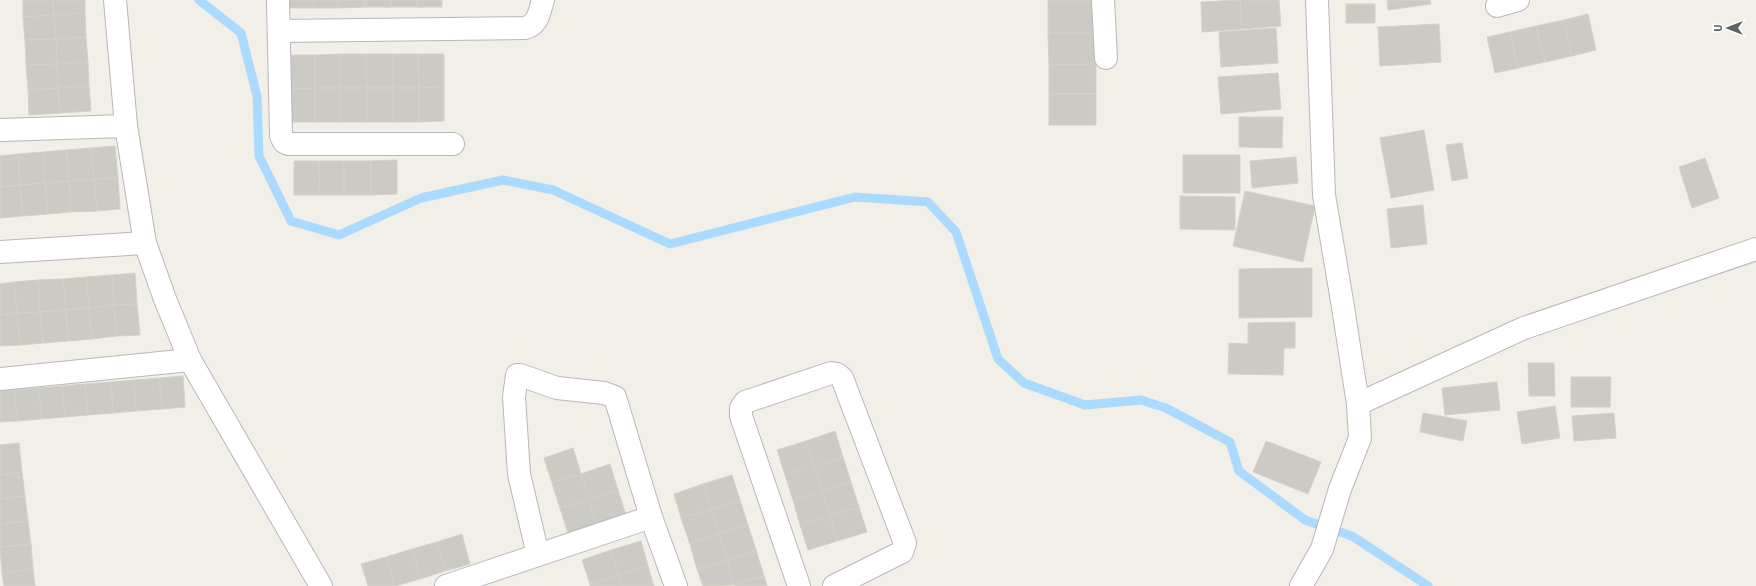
<svg xmlns="http://www.w3.org/2000/svg" width="1756" height="586" viewBox="0 0 1756 586" font-family="'PT Sans',sans-serif">
  <rect width="100%" height="100%" fill="#f1efe8"/>
  <g fill="none" stroke-linecap="round" stroke-linejoin="round">
    <polyline stroke="#aadaff" stroke-width="9" points="199,0 241,33 257,96 259,156 291,221 339,235 421,198 503,180 553,190 670,244 855,197 928,202 956,232 998,359 1024,383 1085,405 1141,400 1166,408 1230,442 1239,471 1305,520 1352,536 1428,586"/>
  </g>
  <g fill="#cccac5" stroke="#d6d1c6">
    <polygon points="23,0 53,0 54,15 23,17"/>
    <polygon points="53,0 85,0 85,13 54,15"/>
    <rect x="289" y="0" width="25" height="8"/>
    <rect x="314" y="0" width="24" height="8"/>
    <polygon points="338,0 365,0 365,7 338,8"/>
    <rect x="365" y="0" width="26" height="7"/>
    <rect x="391" y="0" width="26" height="7"/>
    <rect x="417" y="0" width="25" height="7"/>
    <rect x="1048" y="0" width="48" height="3"/>
    <polygon points="1240,0 1279,0 1281,26 1242,29"/>
    <polygon points="1240,0 1242,29 1202,32 1201,2"/>
    <polygon points="1387,0 1430,0 1431,4 1388,10"/>
    <rect x="1048" y="3" width="48" height="30"/>
    <rect x="1346" y="4" width="29" height="19"/>
    <polygon points="85,13 86,37 56,39 54,15"/>
    <polygon points="1588,14 1596,50 1572,56 1564,20"/>
    <polygon points="54,15 56,39 25,40 23,17"/>
    <polygon points="1564,20 1572,56 1545,62 1536,26"/>
    <polygon points="1439,24 1441,62 1380,66 1378,27"/>
    <polygon points="1536,26 1545,62 1518,68 1510,32"/>
    <polygon points="1276,28 1278,63 1221,67 1219,32"/>
    <polygon points="1510,32 1518,68 1495,73 1487,37"/>
    <polygon points="1048,33 1096,33 1096,64 1049,65"/>
    <polygon points="86,37 88,62 57,64 56,39"/>
    <polygon points="56,39 57,64 26,65 25,40"/>
    <polygon points="340,54 366,54 367,88 340,88"/>
    <polygon points="340,54 340,88 315,88 315,55"/>
    <polygon points="366,54 393,54 393,88 367,88"/>
    <polygon points="393,54 418,54 419,88 393,88"/>
    <polygon points="418,54 444,54 444,87 419,88"/>
    <polygon points="290,55 315,55 315,88 290,89"/>
    <polygon points="88,62 89,86 58,88 57,64"/>
    <polygon points="57,64 58,88 28,90 26,65"/>
    <polygon points="1096,64 1096,94 1049,94 1049,65"/>
    <polygon points="1278,73 1281,109 1221,114 1218,77"/>
    <polygon points="89,86 91,111 60,113 58,88"/>
    <polygon points="444,87 444,121 419,122 419,88"/>
    <polygon points="58,88 60,113 29,115 28,90"/>
    <rect x="315" y="88" width="25" height="34"/>
    <polygon points="315,88 315,122 291,122 290,89"/>
    <rect x="340" y="88" width="27" height="34"/>
    <rect x="367" y="88" width="26" height="34"/>
    <rect x="393" y="88" width="26" height="34"/>
    <rect x="1049" y="94" width="47" height="31"/>
    <polygon points="1239,117 1283,117 1282,148 1239,147"/>
    <polygon points="1424,130 1434,190 1391,198 1380,138"/>
    <polygon points="1462,143 1468,178 1452,181 1446,145"/>
    <polygon points="115,146 118,178 94,179 91,148"/>
    <polygon points="91,148 94,179 69,181 66,150"/>
    <polygon points="66,150 69,181 45,183 43,152"/>
    <polygon points="43,152 45,183 20,185 18,154"/>
    <polygon points="18,154 20,185 0,187 0,156"/>
    <rect x="1183" y="155" width="57" height="38"/>
    <polygon points="1296,157 1298,183 1252,188 1250,161"/>
    <polygon points="1705,158 1719,198 1692,208 1679,167"/>
    <polygon points="397,160 397,194 371,195 371,161"/>
    <polygon points="294,161 319,161 320,195 294,195"/>
    <polygon points="319,161 344,161 344,195 320,195"/>
    <rect x="344" y="161" width="27" height="34"/>
    <polygon points="118,178 120,209 97,211 94,179"/>
    <polygon points="94,179 97,211 71,212 69,181"/>
    <polygon points="69,181 71,212 48,214 45,183"/>
    <polygon points="45,183 48,214 23,216 20,185"/>
    <polygon points="20,185 23,216 0,218 0,187"/>
    <polygon points="1245,191 1315,206 1303,262 1233,246"/>
    <polygon points="1180,196 1235,197 1235,230 1180,229"/>
    <polygon points="1423,205 1427,244 1391,248 1387,209"/>
    <polygon points="1312,268 1312,317 1239,318 1239,269"/>
    <polygon points="135,273 137,304 114,305 112,275"/>
    <polygon points="112,275 114,305 89,308 86,277"/>
    <polygon points="86,277 89,308 66,310 63,279"/>
    <polygon points="63,279 66,310 40,312 38,280"/>
    <polygon points="38,280 40,312 17,313 14,282"/>
    <polygon points="14,282 17,313 0,315 0,284"/>
    <polygon points="137,304 140,335 117,336 114,305"/>
    <polygon points="114,305 117,336 92,339 89,308"/>
    <polygon points="89,308 92,339 68,341 66,310"/>
    <polygon points="66,310 68,341 43,343 40,312"/>
    <polygon points="40,312 43,343 20,345 17,313"/>
    <polygon points="17,313 20,345 0,346 0,315"/>
    <polygon points="1295,322 1295,348 1284,348 1283,375 1228,374 1229,343 1248,344 1248,323"/>
    <polygon points="1528,363 1554,363 1555,396 1529,396"/>
    <polygon points="183,376 185,407 162,409 159,378"/>
    <polygon points="1571,377 1611,377 1610,407 1571,407"/>
    <polygon points="159,378 162,409 136,411 134,380"/>
    <polygon points="134,380 136,411 113,413 111,382"/>
    <polygon points="111,382 113,413 88,415 85,384"/>
    <polygon points="1497,382 1500,410 1445,415 1442,388"/>
    <polygon points="85,384 88,415 65,417 62,386"/>
    <polygon points="62,386 65,417 41,419 39,388"/>
    <polygon points="39,388 41,419 17,421 14,390"/>
    <polygon points="14,390 17,421 0,422 0,391"/>
    <polygon points="1555,406 1560,438 1522,444 1517,412"/>
    <polygon points="1423,413 1467,421 1463,441 1420,432"/>
    <polygon points="1614,413 1616,438 1574,441 1572,416"/>
    <polygon points="835,431 843,457 814,466 806,441"/>
    <polygon points="806,441 814,466 785,475 777,450"/>
    <polygon points="1266,441 1321,462 1308,494 1253,472"/>
    <polygon points="19,443 22,472 0,475 0,445"/>
    <polygon points="573,448 581,474 552,483 544,458"/>
    <polygon points="843,457 851,482 822,491 814,466"/>
    <polygon points="610,464 618,490 589,499 581,474"/>
    <polygon points="814,466 822,491 793,500 785,475"/>
    <polygon points="22,472 25,496 0,499 0,475"/>
    <polygon points="581,474 589,499 560,508 552,483"/>
    <polygon points="732,475 740,500 711,509 703,484"/>
    <polygon points="851,482 859,507 830,516 822,491"/>
    <polygon points="703,484 711,509 681,518 674,494"/>
    <polygon points="618,490 626,515 597,524 589,499"/>
    <polygon points="822,491 830,516 800,525 793,500"/>
    <polygon points="25,496 28,521 0,524 0,499"/>
    <polygon points="589,499 597,524 568,533 560,508"/>
    <polygon points="740,500 748,525 719,534 711,509"/>
    <polygon points="859,507 867,532 837,541 830,516"/>
    <polygon points="711,509 719,534 690,544 681,518"/>
    <polygon points="830,516 837,541 808,550 800,525"/>
    <polygon points="28,521 31,544 0,547 0,524"/>
    <polygon points="748,525 756,550 727,560 719,534"/>
    <polygon points="462,534 470,564 445,571 437,542"/>
    <polygon points="719,534 727,560 697,569 690,544"/>
    <polygon points="641,541 648,566 619,575 611,550"/>
    <polygon points="437,542 445,571 420,579 412,549"/>
    <polygon points="31,544 33,569 2,573 0,547"/>
    <polygon points="412,549 420,579 395,586 386,557"/>
    <polygon points="611,550 619,575 590,584 582,560"/>
    <polygon points="756,550 764,576 734,585 727,560"/>
    <polygon points="386,557 395,586 368,586 361,564"/>
    <polygon points="727,560 734,585 703,586 697,569"/>
    <polygon points="648,566 654,586 622,586 619,575"/>
    <polygon points="33,569 35,586 4,586 2,573"/>
    <polygon points="619,575 622,586 590,586 590,584"/>
    <polygon points="764,576 767,586 735,586 734,585"/>
  </g>
  <g fill="none" stroke-linecap="round" stroke-linejoin="round">
    <defs>
      <g id="minor">
        <polyline points="278,0 281,136 284,142 288,144 453,144"/>
        <polyline points="1103,0 1106,58"/>
        <polyline points="1497,6 1518,0"/>
        <path d="M279,31L525,28C539,24 539,12 543,0"/>
        <polyline points="0,130 126,126"/>
        <polyline points="0,252 145,243"/>
        <polyline points="190,360 321,586"/>
        <polyline points="0,379 190,360 165,299 145,243 126,126 115,0"/>
        <polyline points="1358,404 1524,328 1756,249"/>
        <polyline points="538,555 519,474 514,397 517,375 520,375 557,388 604,393 615,397 651,517"/>
        <polyline points="446,586 651,517 676,586"/>
        <polyline points="799,586 741,416 741,408 745,402 831,373 837,374 842,378 905,543 902,552 834,586"/>
        <polyline points="1301,586 1322,549 1340,489 1360,438 1358,404 1342,301 1324,195 1317,0"/>
      </g>
    </defs>
    <use href="#minor" stroke="#b5b8bc" stroke-width="24"/>
    <use href="#minor" stroke="#fff" stroke-width="22"/>
  </g>
  <g transform="translate(1728 28) rotate(270)" stroke="#ffffff" stroke-width="3" paint-order="stroke">
  <path d="M0-3L7 15L0 10L-7 15Z" fill="#5f6368"/>
  <text y="-6" font-size="11" font-weight="bold" text-anchor="middle" fill="#5f6368">U</text>
  </g>
</svg>
